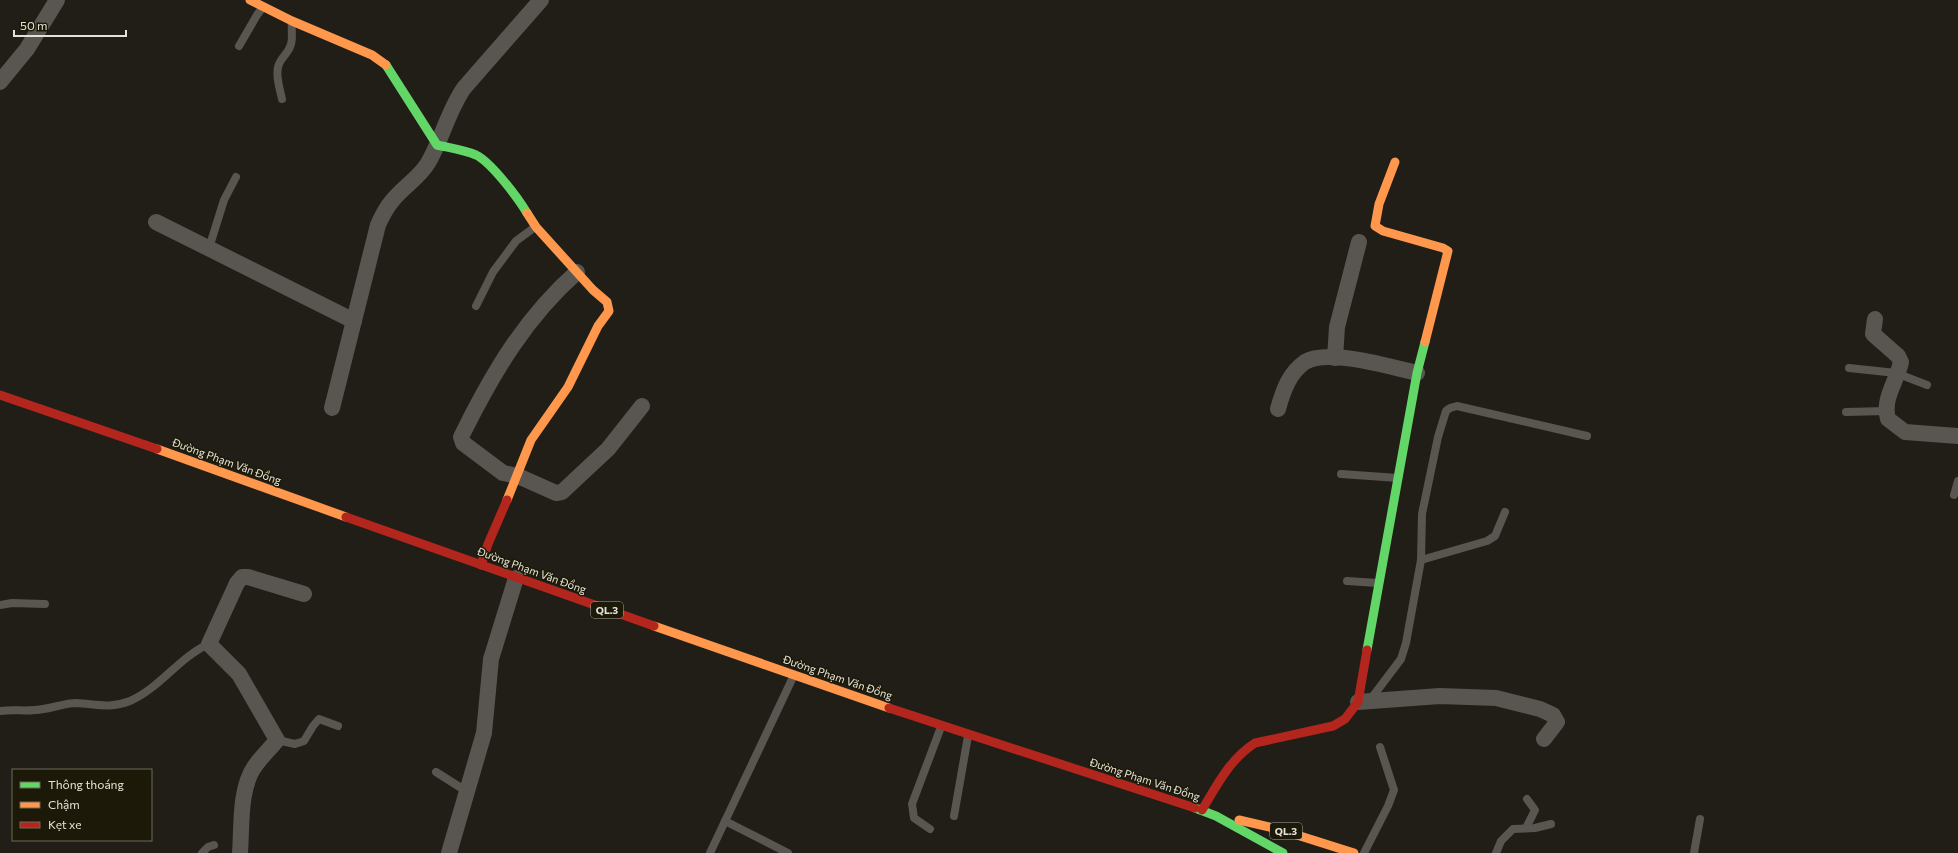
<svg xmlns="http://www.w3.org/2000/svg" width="1958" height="853" viewBox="0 0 1958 853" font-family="Commissioner,sans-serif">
  <rect width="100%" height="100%" fill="#201e16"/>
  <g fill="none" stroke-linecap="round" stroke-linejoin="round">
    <g stroke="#595550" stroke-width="8">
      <polyline points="239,46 257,15 263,7"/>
      <path d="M282,99C280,89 274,72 280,62C284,55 289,52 291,44C293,38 291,29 292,22"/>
      <polyline points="209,248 224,200 236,177"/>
      <polyline points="476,306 493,272 516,241 535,227"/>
      <polyline points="1849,368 1896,373 1927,385"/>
      <polyline points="1846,412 1886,411"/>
      <polyline points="1341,474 1398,478"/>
      <polyline points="1954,495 1958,481"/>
      <polyline points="1421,560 1487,541 1495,536 1505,512"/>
      <polyline points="1347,581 1378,583"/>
      <polyline points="0,605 12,603 45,604"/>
      <polyline points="1370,700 1401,659 1406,643 1421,560 1422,514 1438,437 1446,411 1450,408 1457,406 1587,436"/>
      <path d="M0,711C14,709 29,712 43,709C53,708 65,703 76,703C96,704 109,709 130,701C160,688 179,657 209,644"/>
      <polyline points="277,740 295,744 304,741 313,726 319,719 338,726"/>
      <polyline points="436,772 466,791"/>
      <polyline points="954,816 968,736"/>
      <polyline points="725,821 788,853"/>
      <polyline points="1526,828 1535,810 1527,799"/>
      <polyline points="930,829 914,818 912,804 941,727"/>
      <polyline points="202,853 208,847 214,845"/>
      <polyline points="710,853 794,675"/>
      <polyline points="1364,853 1388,806 1394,790 1380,747"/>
      <polyline points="1496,853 1501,841 1513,829 1535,828 1551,824"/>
      <polyline points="1694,853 1700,819"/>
    </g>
    <g stroke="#595550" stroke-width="16">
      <polyline points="0,82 27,49 57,0"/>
      <polyline points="156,222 354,321"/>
      <path d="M577,272C526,317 494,371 464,431L461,437L463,443L503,473L518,476L556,493L562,492L608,449L642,406"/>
      <path d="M1875,319L1873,334L1898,356L1901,362C1897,381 1882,399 1888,419L1905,432L1958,436"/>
      <polyline points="1335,358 1337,327 1359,242"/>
      <path d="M332,408L378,225C382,216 386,208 392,201C403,187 419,178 428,163C442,139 448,111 464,88L541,0"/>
      <path d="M1278,409C1283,391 1289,373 1305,362C1327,348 1392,367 1417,373"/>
      <polyline points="1358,702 1440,696 1496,698 1540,709 1553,715 1557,722 1544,739"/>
      <path d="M240,853C242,827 239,788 255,766C261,757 270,749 277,740L239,674L209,644L237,583L242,577H248L304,594"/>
      <polyline points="449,853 484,733 491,659 516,578"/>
    </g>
    <g stroke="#63d668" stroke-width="9">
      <path d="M386,65L437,145C450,148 464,150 476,155C491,162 518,198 527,213"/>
      <polyline points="1367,650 1417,373 1425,342"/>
      <polyline points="1195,808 1216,816 1283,853"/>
    </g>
    <g stroke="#ff974d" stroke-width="9">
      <polyline points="250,0 292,21 372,55 386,65"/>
      <polyline points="1395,162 1379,204 1375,226 1383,231 1443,248 1448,251 1425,342"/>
      <polyline points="157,449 346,517"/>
      <polyline points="507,500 531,440 568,387 598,326 609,311 607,302 593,290 536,227 527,213"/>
      <polyline points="654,626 889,708"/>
      <polyline points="1239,820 1278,829 1354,853"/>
    </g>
    <g stroke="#b3261e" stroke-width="9">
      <polyline points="0,395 157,449"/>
      <polyline points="346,517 654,626"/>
      <polyline points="481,565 488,544 507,500"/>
      <polyline points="889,708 1195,808"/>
      <path d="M1202,810C1217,785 1230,759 1255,743L1333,726L1345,719L1358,702L1367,650"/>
    </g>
  </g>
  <g text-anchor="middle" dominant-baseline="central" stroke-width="3" stroke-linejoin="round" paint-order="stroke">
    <g fill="#1c1908" stroke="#a9a69a" stroke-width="1">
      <rect x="591" y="602" width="32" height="16" rx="3"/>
      <rect x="1270" y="823" width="32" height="16" rx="3"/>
    </g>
    <g font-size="10" font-weight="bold" fill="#e5e3d8">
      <text x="607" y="610">QL.3</text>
      <text x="1286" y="831">QL.3</text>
    </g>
    <g font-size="11" fill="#e5e3d8" stroke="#1c1908">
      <text transform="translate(227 461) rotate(20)">Đường Phạm Văn Đồng</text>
      <text transform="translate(532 570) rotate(20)">Đường Phạm Văn Đồng</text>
      <text transform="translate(838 677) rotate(19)">Đường Phạm Văn Đồng</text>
      <text transform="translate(1145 779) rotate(18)">Đường Phạm Văn Đồng</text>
    </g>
  </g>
  <rect x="12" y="769" width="140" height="72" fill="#1c1908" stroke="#6c6a5b"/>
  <rect x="20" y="782" width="20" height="6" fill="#63d668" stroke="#6c6a5b"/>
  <text x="48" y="789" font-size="12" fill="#e5e3d8">Thông thoáng</text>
  <rect x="20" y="802" width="20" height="6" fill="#ff974d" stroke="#6c6a5b"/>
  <text x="48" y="809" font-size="12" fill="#e5e3d8">Chậm</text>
  <rect x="20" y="822" width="20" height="6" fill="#b3261e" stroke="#6c6a5b"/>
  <text x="48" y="829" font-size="12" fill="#e5e3d8">Kẹt xe</text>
  <path d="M14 30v6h112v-6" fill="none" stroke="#e5e3d8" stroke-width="2"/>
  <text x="20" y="30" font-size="12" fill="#e5e3d8" stroke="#1c1908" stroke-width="3" paint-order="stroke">50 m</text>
</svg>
